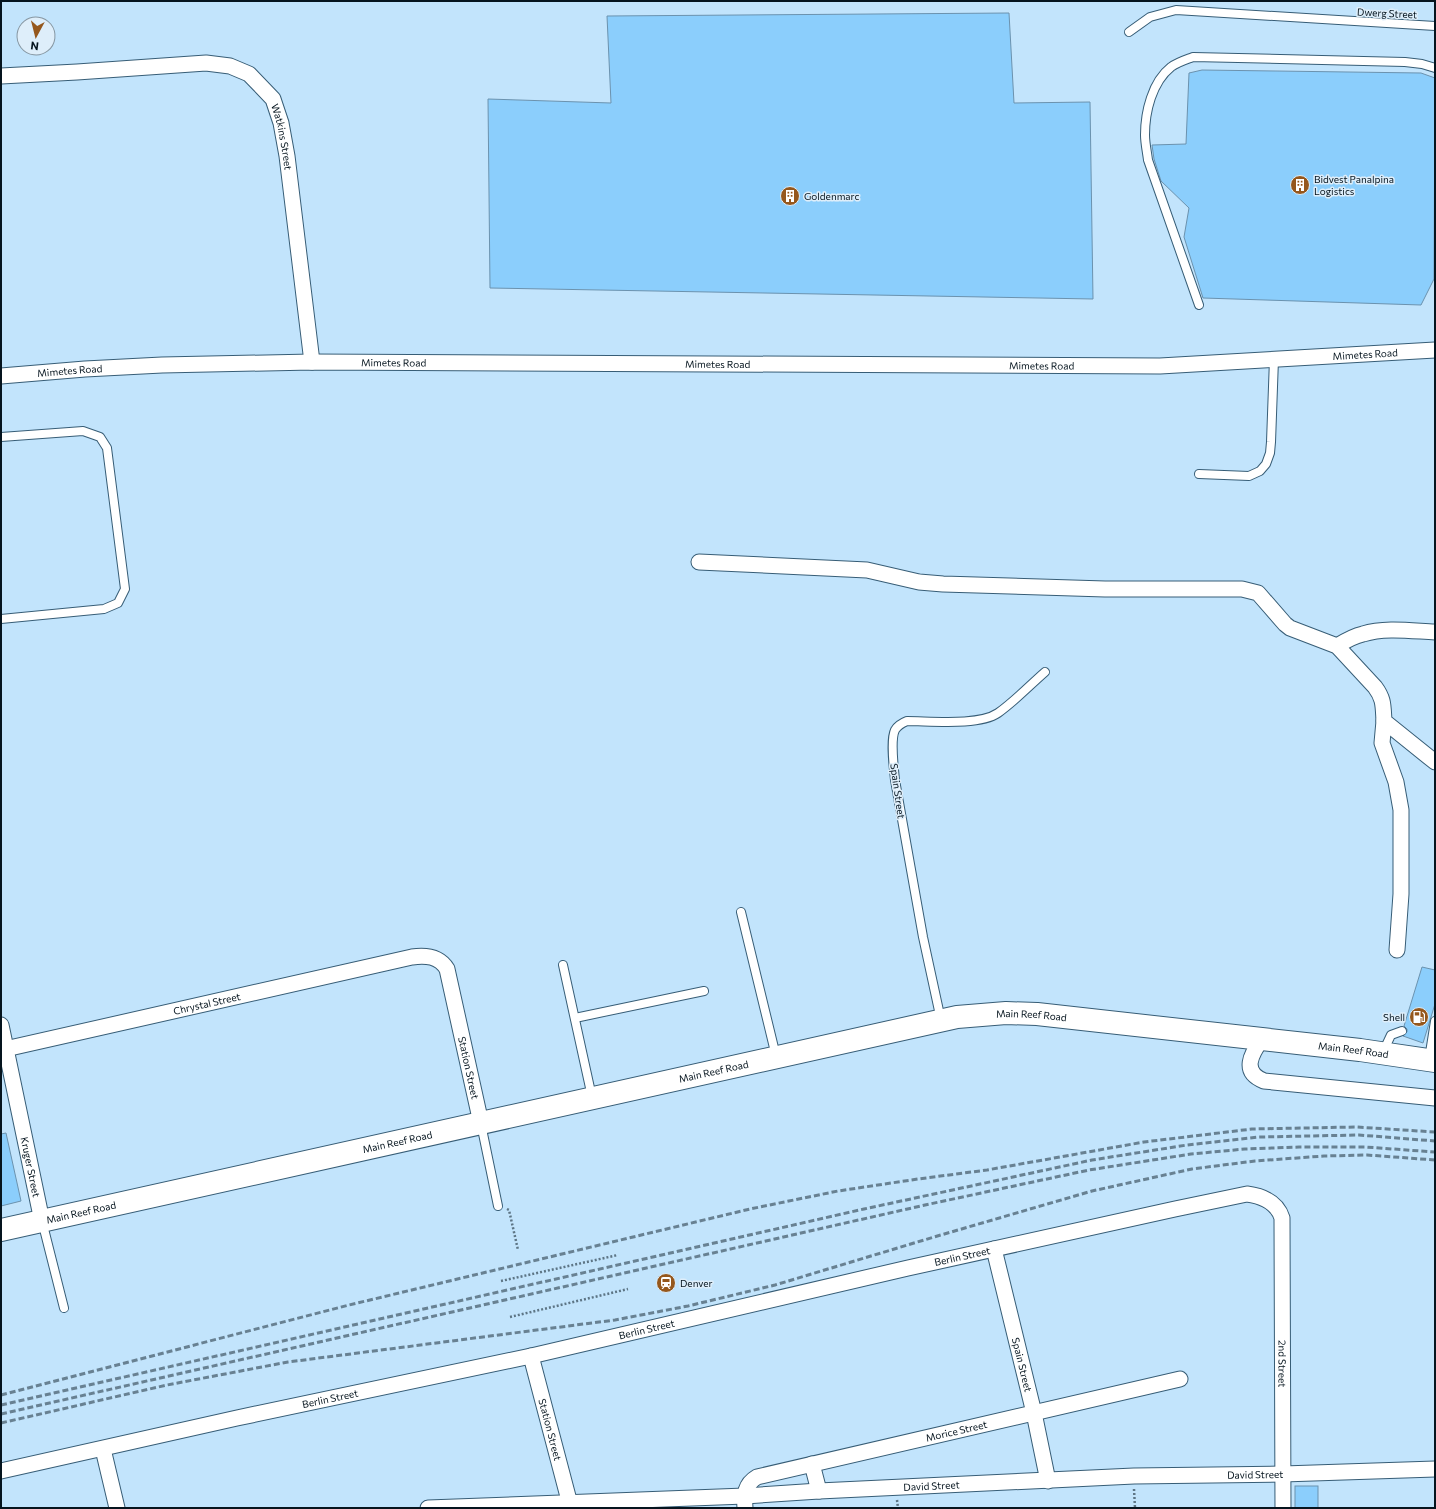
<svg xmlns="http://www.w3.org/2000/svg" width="1436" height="1509" viewBox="0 0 1436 1509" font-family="Commissioner,sans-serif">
  <rect width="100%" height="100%" fill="#c2e4fc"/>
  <g fill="#8bcefc" stroke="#6b92ae">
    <polygon points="1009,13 1014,103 1090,102 1093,299 490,288 488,99 611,103 607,16"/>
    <polygon points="1202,70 1421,73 1435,78 1434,279 1421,305 1203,298 1184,237 1189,208 1161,181 1154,159 1152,145 1186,144 1189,73"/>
    <polygon points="1422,967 1435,970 1435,1004 1423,1043 1403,1036 1407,1032 1407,1029 1404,1026"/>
    <polygon points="6,1133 21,1201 1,1206 1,1134"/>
    <rect x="1295" y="1486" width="23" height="22"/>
  </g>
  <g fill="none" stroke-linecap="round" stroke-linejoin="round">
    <defs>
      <g id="service">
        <polyline points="1129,32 1150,17 1176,10 1435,26"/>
        <path d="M1199,305L1148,160C1147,152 1145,143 1145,135C1145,112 1152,82 1171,67C1178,62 1185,60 1193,57L1405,62L1422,64L1435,68"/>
        <polyline points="1,437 83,431 100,437 107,448 125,589 118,603 104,609 1,619"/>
        <polyline points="1199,474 1249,476 1260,471 1266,464 1270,453 1271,442 1274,359"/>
        <polyline points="741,912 776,1056"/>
        <polyline points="563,965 592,1097"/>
        <polyline points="575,1018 704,991"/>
        <path d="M941,1020L923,937L895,780C894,769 890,740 895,730C898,725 902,723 907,721C931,721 979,726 998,713C1015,701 1030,685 1045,672"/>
        <polyline points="1383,1052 1391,1035 1402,1031"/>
        <polyline points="1429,1059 1435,1021"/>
        <polyline points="481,1124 498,1206"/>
        <polyline points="42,1221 64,1308"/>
      </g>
      <g id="minor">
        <path id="s1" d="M1,76L77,72L206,63L230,66L249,74L273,99L281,123L287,156L312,362"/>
        <path id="s2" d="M1,376L85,369L162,365L312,362L1160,366L1435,350"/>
        <path d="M699,562L867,570L919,582L943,584L1105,589H1242L1258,593L1285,624L1290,628L1337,646L1375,687C1384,699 1383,706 1384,721L1435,762"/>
        <path d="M1337,646C1345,641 1354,636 1363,634C1385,627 1412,631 1435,632"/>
        <polyline points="1384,721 1382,743 1396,782 1401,810 1401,894 1397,950"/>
        <path id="s3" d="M1,1025L42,1221"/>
        <path d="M1262,1039C1251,1054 1241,1072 1264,1081L1435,1098"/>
        <path id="s4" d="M1,1050L412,957C426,955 439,956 447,969L481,1123"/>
        <path id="s5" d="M994,1249L1034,1413L1048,1481"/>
        <path id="s6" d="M531,1356L571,1508"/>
        <polyline points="103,1449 117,1508"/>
        <polyline points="812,1464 819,1491"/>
        <path id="s7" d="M1,1471L237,1418L531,1356L908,1268L1175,1209L1247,1194C1262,1196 1277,1202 1282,1218L1283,1508"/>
        <path id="s8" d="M428,1508L745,1496L819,1491L1134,1476L1283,1474L1435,1469"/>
        <path id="s9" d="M745,1508C744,1495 745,1484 757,1477L1180,1379"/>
      </g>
      <g id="primary">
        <path id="s10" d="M1,1230L957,1017L1006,1013L1037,1014L1360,1050L1435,1061"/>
      </g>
    </defs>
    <use href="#service" stroke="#375d76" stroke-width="10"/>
    <use href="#minor" stroke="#375d76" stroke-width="17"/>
    <use href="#primary" stroke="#375d76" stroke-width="24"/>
    <g stroke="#5d7585" stroke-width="2.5" stroke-dasharray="2 2" stroke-linecap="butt">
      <polyline points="507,1209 509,1210 518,1250"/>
      <polyline points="501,1281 618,1255"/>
      <polyline points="510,1317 628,1289"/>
      <polyline points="1134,1489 1135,1508"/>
      <polyline points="897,1500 898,1508"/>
    </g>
    <use href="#service" stroke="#fff" stroke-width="8"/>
    <use href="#minor" stroke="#fff" stroke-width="15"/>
    <use href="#primary" stroke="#fff" stroke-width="22"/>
    <g stroke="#688192" stroke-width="3" stroke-dasharray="6 3" stroke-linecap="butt">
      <polyline points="1,1395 349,1305 750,1209 838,1191 918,1179 987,1170 1144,1142 1252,1129 1356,1127 1435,1132"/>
      <polyline points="1,1405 864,1209 1092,1160 1187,1145 1259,1137 1359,1135 1435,1141"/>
      <polyline points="1,1414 925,1205 1089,1170 1191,1154 1245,1149 1299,1147 1365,1147 1435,1152"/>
      <polyline points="1,1423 167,1385 288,1362 615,1320 688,1306 775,1285 934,1237 1092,1191 1192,1169 1255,1161 1324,1156 1367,1155 1435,1160"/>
    </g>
  </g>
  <defs>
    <symbol id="building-disc" viewBox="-11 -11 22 22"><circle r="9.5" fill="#95571c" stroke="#deeefa"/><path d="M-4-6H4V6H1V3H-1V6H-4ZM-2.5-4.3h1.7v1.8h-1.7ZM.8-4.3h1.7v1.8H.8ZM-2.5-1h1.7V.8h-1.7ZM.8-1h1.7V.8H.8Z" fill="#fff"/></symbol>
    <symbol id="fuel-disc" viewBox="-11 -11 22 22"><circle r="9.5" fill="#95571c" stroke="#deeefa"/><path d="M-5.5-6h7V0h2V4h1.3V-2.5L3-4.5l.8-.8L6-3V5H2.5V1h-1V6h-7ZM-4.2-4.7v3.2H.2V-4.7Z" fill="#fff"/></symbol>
    <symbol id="station-disc" viewBox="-11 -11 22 22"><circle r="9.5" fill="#95571c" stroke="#deeefa"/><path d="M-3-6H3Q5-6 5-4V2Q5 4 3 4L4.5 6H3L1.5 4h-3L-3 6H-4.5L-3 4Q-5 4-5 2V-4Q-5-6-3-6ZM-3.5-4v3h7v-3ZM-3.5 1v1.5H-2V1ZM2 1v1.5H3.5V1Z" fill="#fff"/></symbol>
  </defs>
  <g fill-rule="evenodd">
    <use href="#building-disc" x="1289" y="174" width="22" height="22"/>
    <use href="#building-disc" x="779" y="185" width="22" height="22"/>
    <use href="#fuel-disc" x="1408" y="1006" width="22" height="22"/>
    <use href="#station-disc" x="655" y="1272" width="22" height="22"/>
  </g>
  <g text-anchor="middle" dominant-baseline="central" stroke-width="3" stroke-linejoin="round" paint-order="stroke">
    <g font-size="10" fill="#05141e" stroke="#deeefa">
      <text transform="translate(1387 13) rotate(3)">Dwerg Street</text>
      <text stroke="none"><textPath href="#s1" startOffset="324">Watkins Street</textPath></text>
      <text stroke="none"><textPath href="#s2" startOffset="1365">Mimetes Road</textPath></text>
      <text stroke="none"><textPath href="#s2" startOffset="393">Mimetes Road</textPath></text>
      <text stroke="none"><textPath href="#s2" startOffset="717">Mimetes Road</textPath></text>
      <text stroke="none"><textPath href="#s2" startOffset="1041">Mimetes Road</textPath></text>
      <text stroke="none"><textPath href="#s2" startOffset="69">Mimetes Road</textPath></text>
      <text transform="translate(898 791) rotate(82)">Spain Street</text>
      <text stroke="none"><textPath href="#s4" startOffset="211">Chrystal Street</textPath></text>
      <text stroke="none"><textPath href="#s10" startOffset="1054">Main Reef Road</textPath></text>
      <text stroke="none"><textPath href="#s10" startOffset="1378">Main Reef Road</textPath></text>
      <text stroke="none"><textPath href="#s4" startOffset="562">Station Street</textPath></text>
      <text stroke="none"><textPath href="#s10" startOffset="730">Main Reef Road</textPath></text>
      <text stroke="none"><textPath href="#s10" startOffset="406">Main Reef Road</textPath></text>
      <text stroke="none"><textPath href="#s3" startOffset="145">Kruger Street</textPath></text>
      <text stroke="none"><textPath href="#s10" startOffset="82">Main Reef Road</textPath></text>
      <text stroke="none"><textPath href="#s7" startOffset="985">Berlin Street</textPath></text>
      <text stroke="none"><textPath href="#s7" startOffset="661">Berlin Street</textPath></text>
      <text stroke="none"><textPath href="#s7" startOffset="1467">2nd Street</textPath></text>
      <text stroke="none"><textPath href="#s5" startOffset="119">Spain Street</textPath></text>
      <text stroke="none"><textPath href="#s7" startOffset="337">Berlin Street</textPath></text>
      <text stroke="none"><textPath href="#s6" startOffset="76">Station Street</textPath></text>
      <text stroke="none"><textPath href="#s9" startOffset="240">Morice Street</textPath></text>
      <text stroke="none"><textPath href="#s8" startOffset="828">David Street</textPath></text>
      <text stroke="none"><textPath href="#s8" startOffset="504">David Street</textPath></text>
    </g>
    <g font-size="10" fill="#05141e" stroke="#deeefa" text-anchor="start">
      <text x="1314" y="179">Bidvest Panalpina<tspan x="1314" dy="12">Logistics</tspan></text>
      <text x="804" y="196">Goldenmarc</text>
      <text x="1405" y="1017" text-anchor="end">Shell</text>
      <text x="680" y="1283">Denver</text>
    </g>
  </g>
  <rect width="1436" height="1509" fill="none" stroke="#05141e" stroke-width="4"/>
  <g transform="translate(36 36) rotate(187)"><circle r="19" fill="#deeefa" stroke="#8797a2"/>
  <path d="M0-3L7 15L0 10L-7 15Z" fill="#95571c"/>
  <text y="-6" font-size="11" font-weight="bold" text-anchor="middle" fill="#05141e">N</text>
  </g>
</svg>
